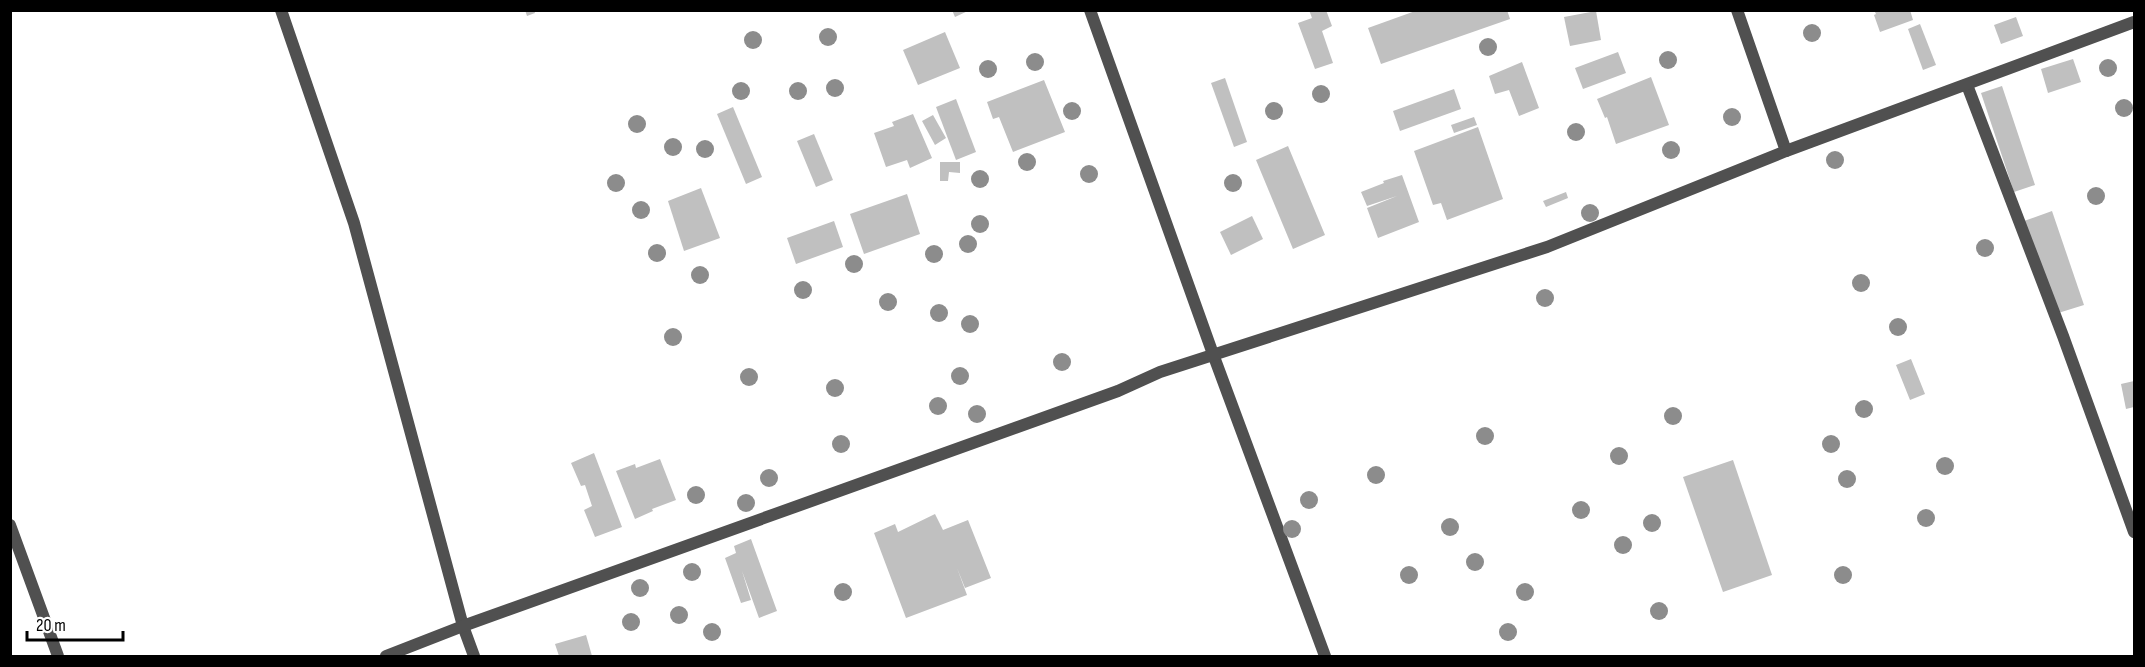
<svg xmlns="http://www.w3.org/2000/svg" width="2145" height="667" viewBox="0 0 2145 667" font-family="'Sofia Sans Condensed',sans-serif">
  <rect width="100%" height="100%" fill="#fff"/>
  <g fill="#c0c0c0">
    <polygon points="525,10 534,10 535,13 527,16"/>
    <polygon points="952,10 970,10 955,17"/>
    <polygon points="1309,10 1326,10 1332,26 1322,31 1333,63 1315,69 1298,23 1312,18"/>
    <polygon points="1418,10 1507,10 1510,19 1381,64 1368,28"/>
    <polygon points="1874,10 1910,10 1913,20 1880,32 1874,15 1876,14"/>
    <polygon points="1596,11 1601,40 1570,46 1564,17"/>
    <polygon points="2016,17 2023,36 2001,44 1994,25"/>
    <polygon points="1920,24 1936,65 1923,70 1908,29"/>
    <polygon points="945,32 960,68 918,85 903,50"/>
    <polygon points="1618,52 1626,73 1583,89 1575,68"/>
    <polygon points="2073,59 2081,82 2048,93 2041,69"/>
    <polygon points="1522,62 1539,108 1519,116 1509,90 1495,94 1489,76"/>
    <polygon points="1651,77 1669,125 1616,144 1607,117 1605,118 1597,99"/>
    <polygon points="1225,78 1247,142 1234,147 1211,83"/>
    <polygon points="1044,80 1065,132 1013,152 999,117 993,119 987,102"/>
    <polygon points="2002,86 2035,185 2014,192 1981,93"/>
    <polygon points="1454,89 1461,109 1400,131 1393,111"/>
    <polygon points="956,99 976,152 956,160 936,107"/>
    <polygon points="733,107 762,177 746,184 717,114"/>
    <polygon points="913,114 932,158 910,168 907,160 886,167 874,133 894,126 892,122"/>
    <polygon points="933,115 946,138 935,145 922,121"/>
    <polygon points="1474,117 1477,125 1454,133 1451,125"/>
    <polygon points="1478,127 1503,199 1447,220 1441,203 1433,205 1414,151"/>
    <polygon points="814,134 833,180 816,187 797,141"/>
    <polygon points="1288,146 1325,235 1293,249 1256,160"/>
    <polygon points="940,162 960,162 960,173 949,172 948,181 940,181"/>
    <polygon points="1402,175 1419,222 1378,238 1367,208 1397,196 1367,206 1361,192 1384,183 1383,181"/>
    <polygon points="701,188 720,238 684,251 668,201"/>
    <polygon points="1566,192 1568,198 1546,207 1543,201"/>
    <polygon points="907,194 920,234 864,254 850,214"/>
    <polygon points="2052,211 2084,305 2055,314 2024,221"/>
    <polygon points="1252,216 1263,239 1231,255 1220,232"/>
    <polygon points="834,221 843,247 796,264 787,238"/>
    <polygon points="1911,359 1925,394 1910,400 1896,365"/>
    <polygon points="2134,381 2134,407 2126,409 2121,384"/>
    <polygon points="594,453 622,527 595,537 584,510 592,506 585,485 581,486 571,463"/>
    <polygon points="660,459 676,500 652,509 653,511 635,519 616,471 635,464 636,468"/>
    <polygon points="1733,460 1772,575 1723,592 1683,477"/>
    <polygon points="935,514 943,530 968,520 991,578 965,588 957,568 967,595 906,618 874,533 895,524 898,532"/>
    <polygon points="751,539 777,611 759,618 742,571 751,600 741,603 725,558 736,553 734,546"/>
    <polygon points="586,635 592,656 559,656 555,644"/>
  </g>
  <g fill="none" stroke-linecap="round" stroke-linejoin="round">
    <g stroke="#505050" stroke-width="12">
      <polyline points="281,10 354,223 463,626 474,656"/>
      <polyline points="1090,10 1213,354 1325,656"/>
      <polyline points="1737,10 1786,151"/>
      <polyline points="1967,85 2063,336 2134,532"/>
      <polyline points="10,525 58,656"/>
      <polyline points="386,656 463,626 1118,391 1160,372 1547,247 1786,151 2134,22"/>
    </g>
  </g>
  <g fill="#8c8c8c">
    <circle cx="1812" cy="33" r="9"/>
    <circle cx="828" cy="37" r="9"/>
    <circle cx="753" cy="40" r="9"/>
    <circle cx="1488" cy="47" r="9"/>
    <circle cx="1668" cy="60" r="9"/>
    <circle cx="1035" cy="62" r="9"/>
    <circle cx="2108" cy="68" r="9"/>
    <circle cx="988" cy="69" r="9"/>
    <circle cx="835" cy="88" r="9"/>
    <circle cx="741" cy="91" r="9"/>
    <circle cx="798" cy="91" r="9"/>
    <circle cx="1321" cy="94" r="9"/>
    <circle cx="2124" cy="108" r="9"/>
    <circle cx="1072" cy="111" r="9"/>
    <circle cx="1274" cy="111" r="9"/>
    <circle cx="1732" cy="117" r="9"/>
    <circle cx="637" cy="124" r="9"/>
    <circle cx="1576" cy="132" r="9"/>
    <circle cx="673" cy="147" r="9"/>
    <circle cx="705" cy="149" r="9"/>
    <circle cx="1671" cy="150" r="9"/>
    <circle cx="1835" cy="160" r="9"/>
    <circle cx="1027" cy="162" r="9"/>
    <circle cx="1089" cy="174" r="9"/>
    <circle cx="980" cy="179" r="9"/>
    <circle cx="616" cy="183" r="9"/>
    <circle cx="1233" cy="183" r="9"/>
    <circle cx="2096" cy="196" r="9"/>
    <circle cx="641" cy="210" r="9"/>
    <circle cx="1590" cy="213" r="9"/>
    <circle cx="980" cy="224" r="9"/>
    <circle cx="968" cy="244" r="9"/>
    <circle cx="1985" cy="248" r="9"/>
    <circle cx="657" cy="253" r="9"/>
    <circle cx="934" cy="254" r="9"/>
    <circle cx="854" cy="264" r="9"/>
    <circle cx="700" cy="275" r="9"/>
    <circle cx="1861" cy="283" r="9"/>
    <circle cx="803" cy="290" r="9"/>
    <circle cx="1545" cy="298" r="9"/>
    <circle cx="888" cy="302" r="9"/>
    <circle cx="939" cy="313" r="9"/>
    <circle cx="970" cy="324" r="9"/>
    <circle cx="1898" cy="327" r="9"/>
    <circle cx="673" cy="337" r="9"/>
    <circle cx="1062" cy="362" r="9"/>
    <circle cx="960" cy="376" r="9"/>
    <circle cx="749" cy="377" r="9"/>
    <circle cx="835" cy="388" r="9"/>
    <circle cx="938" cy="406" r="9"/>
    <circle cx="1864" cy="409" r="9"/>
    <circle cx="977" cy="414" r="9"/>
    <circle cx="1673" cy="416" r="9"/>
    <circle cx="1485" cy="436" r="9"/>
    <circle cx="841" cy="444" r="9"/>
    <circle cx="1831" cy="444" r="9"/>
    <circle cx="1619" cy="456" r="9"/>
    <circle cx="1945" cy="466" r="9"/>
    <circle cx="1376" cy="475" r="9"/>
    <circle cx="769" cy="478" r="9"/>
    <circle cx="1847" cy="479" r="9"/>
    <circle cx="696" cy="495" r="9"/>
    <circle cx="1309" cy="500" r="9"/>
    <circle cx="746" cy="503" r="9"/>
    <circle cx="1581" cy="510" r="9"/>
    <circle cx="1926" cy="518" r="9"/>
    <circle cx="1652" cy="523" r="9"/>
    <circle cx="1450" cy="527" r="9"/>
    <circle cx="1292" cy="529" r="9"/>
    <circle cx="1623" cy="545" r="9"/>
    <circle cx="1475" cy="562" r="9"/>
    <circle cx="692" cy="572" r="9"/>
    <circle cx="1409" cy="575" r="9"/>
    <circle cx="1843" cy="575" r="9"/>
    <circle cx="640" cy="588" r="9"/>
    <circle cx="843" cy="592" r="9"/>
    <circle cx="1525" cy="592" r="9"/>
    <circle cx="1659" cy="611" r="9"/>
    <circle cx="679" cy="615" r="9"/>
    <circle cx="631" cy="622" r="9"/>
    <circle cx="712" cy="632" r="9"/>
    <circle cx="1508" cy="632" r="9"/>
  </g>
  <rect width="2145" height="667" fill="none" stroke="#000000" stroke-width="24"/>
  <path d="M27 631v9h96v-9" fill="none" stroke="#000000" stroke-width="3"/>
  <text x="36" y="631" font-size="18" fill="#000000" stroke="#ffffff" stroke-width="4.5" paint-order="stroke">20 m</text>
</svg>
